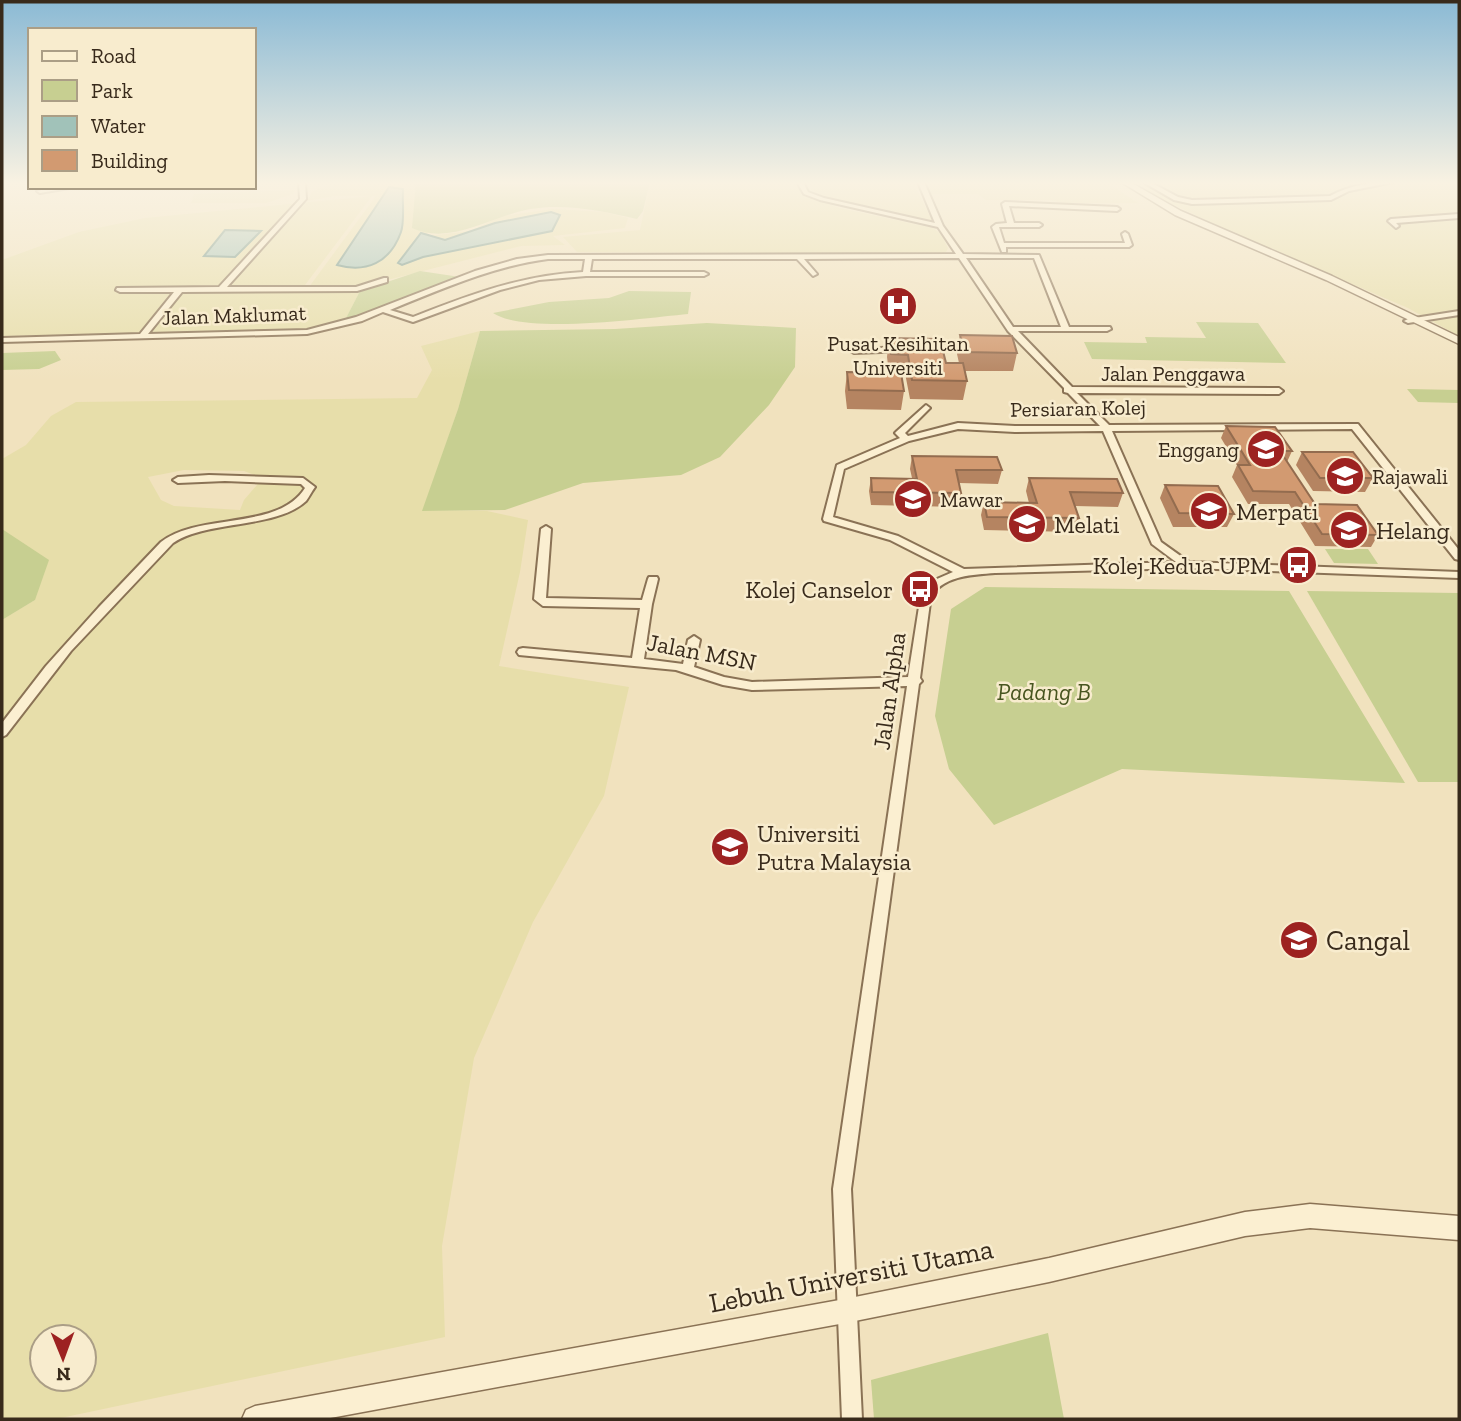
<svg xmlns="http://www.w3.org/2000/svg" width="1461" height="1421" viewBox="0 0 1461 1421" font-family="'Zilla Slab',serif">
  <rect width="100%" height="100%" fill="#f1e2be"/>
  <g fill="#e7deaa" fill-rule="evenodd">
    <polygon points="338,182 416,182 428,236 470,231 502,216 553,209 604,212 628,218 625,228 553,236 565,245 521,246 356,288 309,287 376,196 334,196 307,201 313,191"/>
    <polygon points="650,182 801,182 804,195 840,208 933,228 941,234 948,248 945,254 577,252 563,237 640,230"/>
    <polygon points="810,182 913,182 933,222 823,197 812,190"/>
    <polygon points="928,182 1106,182 1138,203 1063,203 1050,200 986,200 978,194 929,194"/>
    <polygon points="1134,182 1459,182 1459,336 1408,308 1224,229 1143,190"/>
    <polygon points="295,190 293,194 266,203 191,203 194,194"/>
    <polygon points="372,196 302,289 360,291 345,320 319,329 300,330 2,336 2,260 79,232 145,218"/>
    <path d="M480,331L458,409L423,511H487L528,520L520,572L499,666L629,687L604,796L533,922L474,1058L442,1246L445,1337L56,1419H2V620L35,600L2,529V459L26,445L51,416L76,402L417,398L432,370L421,346ZM184,470L244,471L263,478L244,500L240,510L174,506L161,500L148,477ZM42,1337H84V1379H42Z"/>
  </g>
  <g fill="#c7cf91">
    <path d="M416,182H650L643,211L637,219C603,211 566,203 530,209C492,216 450,246 412,228Z"/>
    <polygon points="420,271 460,277 345,320 360,291"/>
    <path d="M629,291L691,292L688,314C646,318 526,335 493,313L549,302L609,298Z"/>
    <polygon points="1196,322 1258,323 1286,363 1092,359 1084,342 1147,343 1145,337 1206,338"/>
    <polygon points="707,323 796,328 795,367 769,405 720,457 681,475 583,483 505,510 422,511 458,409 480,331 615,329"/>
    <polygon points="55,351 61,360 39,369 2,370 2,353"/>
    <polygon points="1407,389 1459,390 1459,403 1418,402"/>
    <polygon points="2,529 49,560 35,600 2,620"/>
    <polygon points="1325,549 1368,549 1378,564 1334,563"/>
    <polygon points="985,587 1289,591 1405,783 1122,769 994,825 949,769 935,716 951,609"/>
    <polygon points="1307,591 1459,593 1459,782 1418,782"/>
    <polygon points="1048,1333 1064,1419 874,1419 871,1380"/>
  </g>
  <g fill="#a1c2b9" stroke="#689087" stroke-width="2">
    <path d="M389,187L403,189C402,202 405,220 401,232C390,263 366,273 337,265Z"/>
    <polygon points="551,212 560,215 552,231 423,257 402,265 398,263 421,233 445,240 495,223"/>
    <polygon points="225,230 261,231 235,257 204,256"/>
  </g>
  <g fill="none" stroke-linecap="round" stroke-linejoin="round">
    <defs>
      <g id="minor">
        <path d="M299,182H305L306,199L227,287H356L384,278H387V282L357,291L182,292L148,334L307,330L356,317L475,271L517,259L548,255L956,254L938,227L820,200L804,194L797,182H803L808,192L824,198L935,223L918,182H924L943,226L963,254L1039,255L1069,327H1110L1111,329L1107,331H1018L1072,387L1279,388L1283,391L1279,394L1077,393L1109,425L1358,424L1459,550V560L1455,559L1352,429L1112,431L1161,542L1189,562L1459,572V578L1189,568L995,573C972,575 947,575 931,595L920,678L922,681L919,684L851,1189L862,1419H842L833,1189L907,686L752,690L723,685L676,670L519,655L517,652L519,649L523,648L632,658L640,608L543,606L534,599L541,529L546,526L551,529L546,598L642,600L648,579L649,577H657L658,579L652,604L644,659L683,664L688,640L694,636L700,640L694,667L724,677L752,682L908,677L921,594L930,582L953,572L890,540L824,521L823,519L837,465L900,438L895,433L897,431L926,405L930,408L905,433L908,436L958,423L1015,426H1100L1068,393L1064,392V388L1008,331L959,258L804,259L817,274L813,276L797,259H592L590,272H704L708,274L704,276H586L539,280L500,290L413,322L383,312L362,321L307,334L2,342V338L140,334L174,292H120L116,290L117,288L219,287L300,199ZM966,258H1034L1061,327H1013ZM548,259H585L583,272C522,275 469,295 413,317L390,310C442,289 493,266 548,259ZM958,429L1015,432L1103,431L1152,544L1176,562L964,569L898,536L833,517L844,469L909,441Z"/>
        <path d="M1143,182H1150L1178,197L1192,200L1330,196C1350,185 1371,182 1394,182L1349,191L1331,200L1192,204L1174,200Z"/>
        <polygon points="55,187 75,187 40,193 37,191"/>
        <polygon points="1005,202 1117,207 1120,209 1117,211 1009,206 1014,223 1039,223 1042,225 1039,227 999,227 1004,243 1125,243 1122,234 1125,232 1128,234 1132,245 1129,247 1006,247 1006,252 1002,252 992,227 996,224 1007,223 1002,204"/>
        <polygon points="1459,214 1459,218 1396,223 1399,226 1396,228 1388,221 1391,219"/>
        <polygon points="1459,311 1459,315 1408,323 1404,321 1408,319"/>
        <polygon points="974,343 977,343 977,347 926,350 922,348 926,346"/>
        <polygon points="905,347 909,349 908,351 854,353 850,351 854,349"/>
        <path d="M209,475L303,478L315,487C312,491 309,497 306,501C276,529 207,520 173,543L71,651L6,735L2,737V723L46,666L99,607L161,542C199,512 278,531 305,488L301,484L225,481L178,483L173,480L178,477Z"/>
      </g>
      <g id="tertiary">
        <polygon points="1121,182 1130,182 1181,211 1332,276 1459,337 1459,344 1326,280 1175,215"/>
        <polygon points="1310,1204 1459,1216 1459,1240 1310,1228 1245,1236 1049,1282 845,1323 325,1419 242,1419 246,1410 255,1406 845,1299 1049,1258 1245,1212"/>
      </g>
    </defs>
    <use href="#minor" stroke="#8a7255" stroke-width="4"/>
    <use href="#tertiary" stroke="#8a7255" stroke-width="3"/>
    <use href="#minor" fill="#fbefd1" fill-rule="evenodd"/>
    <use href="#tertiary" fill="#fbefd1" fill-rule="evenodd"/>
  </g>
  <g fill="#b58461">
    <polygon points="960,335 1017,353 1013,371 964,371 967,381 963,400 910,399 905,373 901,373 904,391 901,410 847,409 845,391 847,372 889,373 887,357 889,338 946,363 959,363 957,354"/>
    <polygon points="1226,426 1292,451 1287,462 1315,504 1378,535 1371,547 1315,546 1289,504 1248,504 1232,477 1237,465 1221,438"/>
    <polygon points="1302,452 1373,478 1365,492 1313,491 1296,465"/>
    <polygon points="912,456 1002,470 998,484 959,483 961,493 959,507 871,505 869,491 871,478 912,478 910,469"/>
    <polygon points="1029,478 1123,493 1118,507 1075,506 1079,518 1075,532 984,530 981,515 984,502 1029,503 1026,491"/>
    <polygon points="1165,485 1234,514 1227,527 1173,527 1160,498"/>
  </g>
  <g fill="#d29a71" stroke="#936c4f" stroke-width="2">
    <polygon points="960,335 1012,336 1017,353 964,352"/>
    <polygon points="889,338 940,339 946,363 963,363 967,381 912,380 908,355 891,354"/>
    <polygon points="847,372 901,373 904,391 849,390"/>
    <polygon points="1226,426 1275,427 1292,451 1280,451 1315,504 1357,505 1378,535 1322,534 1295,492 1253,491 1238,465 1250,465"/>
    <polygon points="1302,452 1353,452 1373,478 1320,478"/>
    <polygon points="912,456 997,457 1002,470 956,470 961,493 872,492 871,478 917,479"/>
    <polygon points="1029,478 1117,479 1123,493 1070,492 1079,518 987,517 984,502 1037,503"/>
    <polygon points="1165,485 1218,486 1234,514 1179,513"/>
  </g>
  <linearGradient id="sky" x2="0" y2="1"><stop stop-color="#8bbad5"/><stop offset="0.48" stop-color="#f9f2e2"/><stop offset="1" stop-color="#f9f2e2" stop-opacity="0"/></linearGradient>
  <rect width="1461" height="381" fill="url(#sky)"/>
  <defs>
    <symbol id="hospital-disc" viewBox="-11 -11 22 22"><circle r="9.5" fill="#9d2221" stroke="#f8ecce"/><path d="M-5-5h3v3.5h4V-5h3V5h-3V1.5h-4V5h-3Z" fill="#fff"/></symbol>
    <symbol id="university-disc" viewBox="-11 -11 22 22"><circle r="9.5" fill="#9d2221" stroke="#f8ecce"/><path d="M0-5L7-2L0 1L-7-2ZM-4 1L0 2.5L4 1V4Q0 6-4 4Z" fill="#fff"/></symbol>
    <symbol id="bus-disc" viewBox="-11 -11 22 22"><circle r="9.5" fill="#9d2221" stroke="#f8ecce"/><path d="M-5-6H5V4H4V6H2V4H-2V6H-4V4H-5ZM-3.5-4V0h7V-4ZM-3.5 1.2v1.5H-2V1.2ZM2 1.2v1.5H3.5V1.2Z" fill="#fff"/></symbol>
  </defs>
  <g fill-rule="evenodd">
    <use href="#hospital-disc" x="876" y="284" width="44" height="44"/>
    <use href="#university-disc" x="1244" y="427" width="44" height="44"/>
    <use href="#university-disc" x="1323" y="454" width="44" height="44"/>
    <use href="#university-disc" x="891" y="477" width="44" height="44"/>
    <use href="#university-disc" x="1187" y="489" width="44" height="44"/>
    <use href="#university-disc" x="1005" y="502" width="44" height="44"/>
    <use href="#university-disc" x="1327" y="508" width="44" height="44"/>
    <use href="#bus-disc" x="1276" y="543" width="44" height="44"/>
    <use href="#bus-disc" x="898" y="567" width="44" height="44"/>
    <use href="#university-disc" x="708" y="825" width="44" height="44"/>
    <use href="#university-disc" x="1277" y="918" width="44" height="44"/>
  </g>
  <g text-anchor="middle" dominant-baseline="central" stroke-width="5" stroke-linejoin="round" paint-order="stroke">
    <g font-size="21" fill="#382a1b" stroke="#f8ecce">
      <text transform="translate(234 315) rotate(-2)">Jalan Maklumat</text>
      <text x="1173" y="373">Jalan Penggawa</text>
      <text transform="translate(1078 408) rotate(-1)">Persiaran Kolej</text>
    </g>
    <g font-size="21" fill="#382a1b" stroke="#f8ecce" text-anchor="start">
      <text x="898" y="343" text-anchor="middle">Pusat Kesihitan<tspan x="898" dy="24">Universiti</tspan></text>
      <text x="1239" y="449" text-anchor="end">Enggang</text>
      <text x="1372" y="476">Rajawali</text>
      <text x="940" y="499">Mawar</text>
    </g>
    <g font-size="24" fill="#382a1b" stroke="#f8ecce" text-anchor="start">
      <text x="1236" y="511">Merpati</text>
      <text x="1054" y="524">Melati</text>
      <text x="1376" y="530">Helang</text>
      <text x="1271" y="565" text-anchor="end">Kolej Kedua UPM</text>
      <text x="893" y="589" text-anchor="end">Kolej Canselor</text>
      <text x="757" y="833">Universiti<tspan x="757" dy="28">Putra Malaysia</tspan></text>
    </g>
    <g font-size="24" fill="#382a1b" stroke="#f8ecce">
      <text transform="translate(702 652) rotate(11)">Jalan MSN</text>
      <text transform="translate(889 691) rotate(-82)">Jalan Alpha</text>
    </g>
    <g font-size="24" font-style="italic" fill="#485620" stroke="#f8ecce">
      <text x="1044" y="691">Padang B</text>
    </g>
    <g font-size="28" fill="#382a1b" stroke="#f8ecce" text-anchor="start">
      <text x="1326" y="940">Cangal</text>
    </g>
    <g font-size="28" fill="#382a1b" stroke="#f8ecce">
      <text transform="translate(851 1276) rotate(-11)">Lebuh Universiti Utama</text>
    </g>
  </g>
  <rect width="1461" height="1421" fill="none" stroke="#382a1b" stroke-width="7"/>
  <rect x="28" y="28" width="228" height="161" fill="#f8ecce" stroke="#ab9e86" stroke-width="2"/>
  <rect x="42" y="51" width="35" height="10" fill="#fbefd1" stroke="#ab9e86" stroke-width="2"/>
  <text x="91" y="63" font-size="21" fill="#382a1b">Road</text>
  <rect x="42" y="80" width="35" height="21" fill="#c7cf91" stroke="#ab9e86" stroke-width="2"/>
  <text x="91" y="98" font-size="21" fill="#382a1b">Park</text>
  <rect x="42" y="116" width="35" height="21" fill="#a1c2b9" stroke="#ab9e86" stroke-width="2"/>
  <text x="91" y="133" font-size="21" fill="#382a1b">Water</text>
  <rect x="42" y="150" width="35" height="21" fill="#d29a71" stroke="#ab9e86" stroke-width="2"/>
  <text x="91" y="168" font-size="21" fill="#382a1b">Building</text>
  <g transform="translate(63 1358) rotate(179)"><circle r="33" fill="#f8ecce" stroke="#ab9e86" stroke-width="2"/>
  <path d="M0-5L12 26L0 18L-12 26Z" fill="#9d2221"/>
  <text y="-10" font-size="19" font-weight="bold" text-anchor="middle" fill="#382a1b">N</text>
  </g>
</svg>
